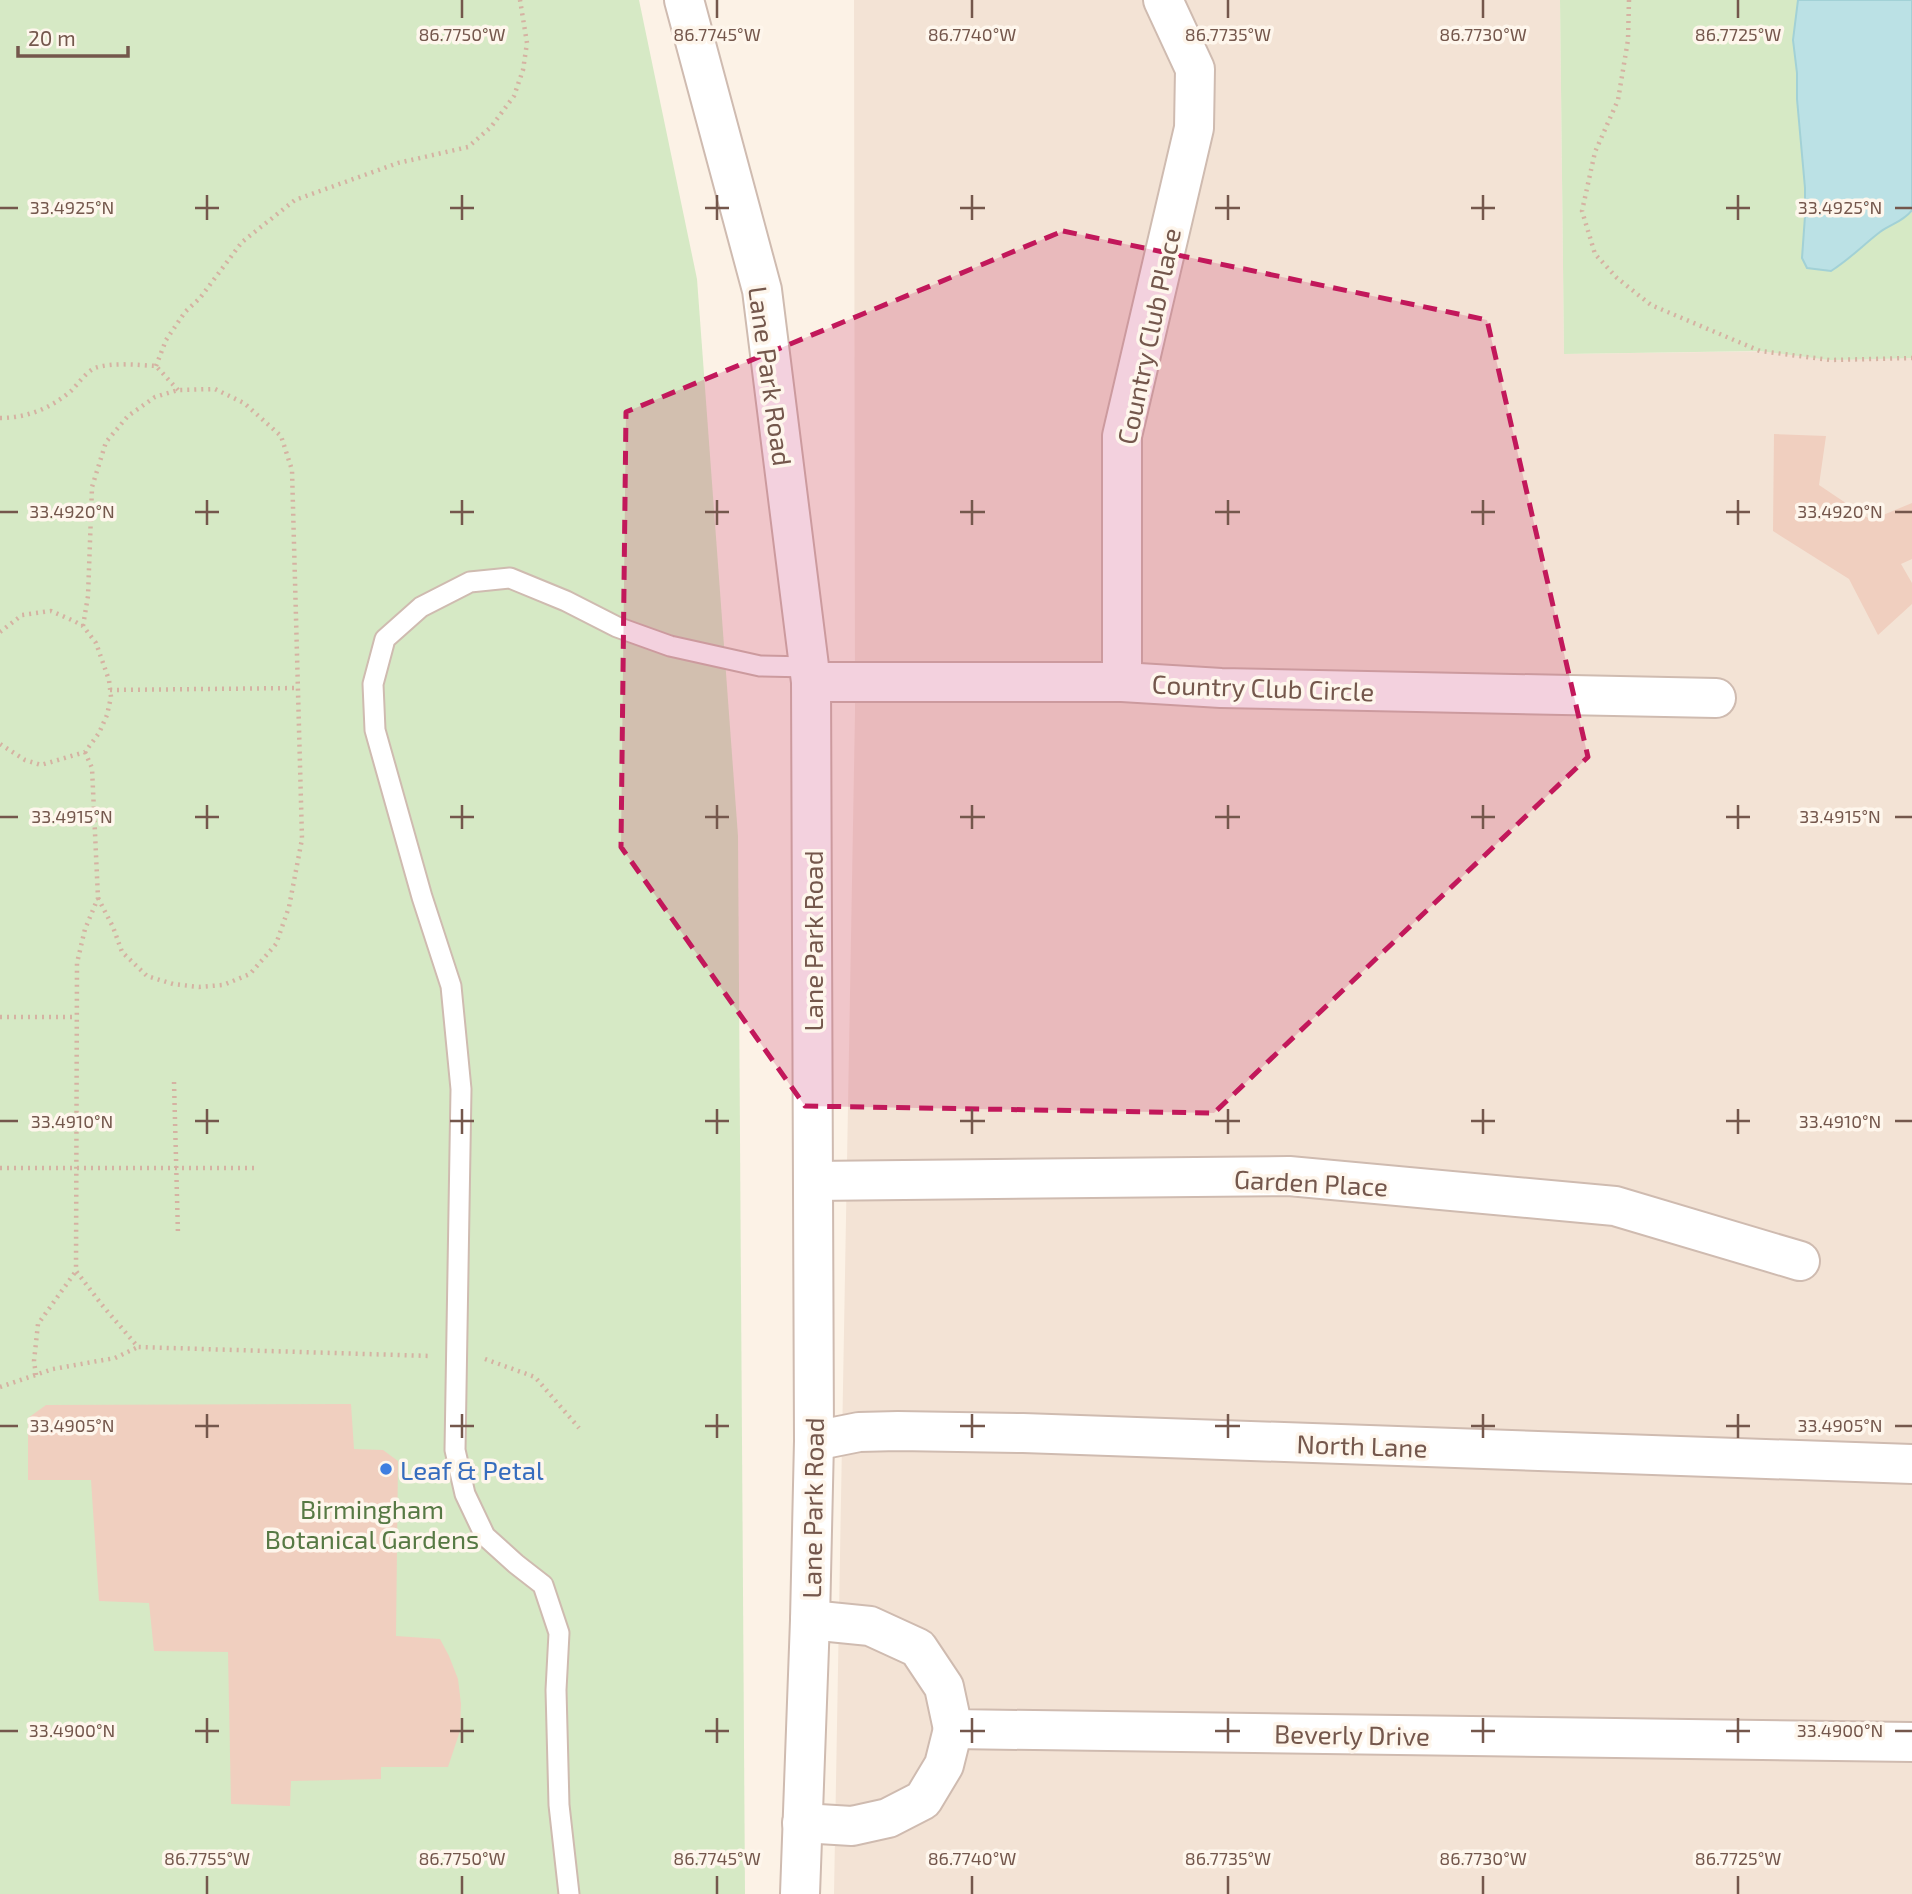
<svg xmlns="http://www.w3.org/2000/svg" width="1912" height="1894" viewBox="0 0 1912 1894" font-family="'Exo 2',sans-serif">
  <rect width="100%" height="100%" fill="#fcf2e6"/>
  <polygon fill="#f3e3d5" points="854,0 1560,0 1564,354 1912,349 1912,1894 834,1894 855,712"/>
  <g fill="#d6e9c5">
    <polygon points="0,0 639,0 697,279 738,836 745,1894 0,1894"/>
    <polygon points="1560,0 1912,0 1912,358 1830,360 1760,351 1564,354"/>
  </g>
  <path fill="#bbe1e5" stroke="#a2d1d6" stroke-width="2" d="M1798,0H1912V210C1904,221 1891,224 1880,232C1863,245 1850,259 1831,271L1807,268L1802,258L1805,216V188L1797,99V73L1793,40Z"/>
  <g fill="#f0cfbf">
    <polygon points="1774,434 1826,436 1819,485 1871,520 1912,503 1912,559 1901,564 1912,583 1912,604 1878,635 1849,579 1773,531"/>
    <polygon points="351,1404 354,1449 383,1450 398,1461 396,1636 440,1639 449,1656 458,1679 461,1704 460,1731 448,1767 381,1767 381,1779 291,1781 290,1806 231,1804 228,1652 154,1651 149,1603 99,1601 91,1480 28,1480 28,1418 46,1405"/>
  </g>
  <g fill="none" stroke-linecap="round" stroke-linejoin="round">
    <defs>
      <polyline id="service" points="569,1894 559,1805 556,1690 559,1633 543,1585 516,1564 485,1536 465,1494 455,1450 461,1089 451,986 422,897 375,730 373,684 385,639 421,607 470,582 510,578 566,601 617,627 670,646 760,666 809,667"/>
      <g id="minor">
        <polyline points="811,682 1122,682 1221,688 1716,698"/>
        <polyline points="1122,682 1122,436 1194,128 1195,69 1163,0"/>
        <polyline points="813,1181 1289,1176 1615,1206 1800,1261"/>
        <polyline points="814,1441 859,1432 898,1431 1023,1433 1912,1464"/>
        <polyline points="810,1620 870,1626 918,1648 944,1687 953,1729 1912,1742"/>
        <polyline points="802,1823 852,1826 888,1818 923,1800 944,1765 953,1729"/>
      </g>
      <polyline id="tertiary" points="684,0 762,290 811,682 814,1441 810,1620 800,1894"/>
    </defs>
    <use href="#service" stroke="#cfbbb0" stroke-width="23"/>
    <use href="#minor" stroke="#cfbbb0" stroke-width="42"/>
    <use href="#tertiary" stroke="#cfbbb0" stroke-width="42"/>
    <g stroke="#d5b2a2" stroke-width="4.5" stroke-dasharray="2 5" stroke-linecap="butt">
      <polyline points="1629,0 1628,40 1618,100 1595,152 1582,211 1595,254 1617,278 1651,305 1760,351 1830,360 1912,358"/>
      <polyline points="156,366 166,340 185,312 200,298 242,242 295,200 398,163 468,147 491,127 514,96 523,70 527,43 520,0"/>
      <path d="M0,418C27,418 51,408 71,391C78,384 86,372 95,368C112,362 138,365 156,366L178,390"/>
      <polyline points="83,626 88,596 92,487 106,442 128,416 155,397 178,390 215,389 244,403 281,436 292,470 302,839 289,907 276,944 250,974 223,985 199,987 173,984 147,976 122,952 113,927 98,898"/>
      <polyline points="0,632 22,615 51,611 74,621 83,626 96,643 109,680 111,697 107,715 99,733 85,752 41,765 25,760 0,744"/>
      <polyline points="110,690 298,688"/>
      <polyline points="85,752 92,768 98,898 85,929 77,963 76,1271 102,1305 138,1347 431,1356"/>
      <polyline points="0,1017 77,1017"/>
      <polyline points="174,1082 178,1235"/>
      <polyline points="0,1168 255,1168"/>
      <polyline points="485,1359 535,1377 579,1428"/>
      <polyline points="36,1375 34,1361 38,1324 76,1271"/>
      <polyline points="0,1387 53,1369 115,1358 138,1347"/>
    </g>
    <use href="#service" stroke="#fff" stroke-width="19"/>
    <use href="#minor" stroke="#fff" stroke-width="38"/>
    <use href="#tertiary" stroke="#fff" stroke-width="38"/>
  </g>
  <path fill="#c2185b" fill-opacity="0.2" stroke="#c2185b" stroke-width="5" stroke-dasharray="14 9" stroke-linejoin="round" d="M1063,231L1487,320L1588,757L1214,1113L805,1106L621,847L626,412Z"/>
  <path fill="none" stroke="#74574c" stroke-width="2.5" d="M462,0V18M717,0V18M972,0V18M1228,0V18M1483,0V18M1738,0V18M207,195V220M462,195V220M717,195V220M972,195V220M1228,195V220M1483,195V220M1738,195V220M0,208H18M195,208H219M450,208H474M705,208H729M960,208H985M1215,208H1240M1471,208H1495M1726,208H1750M1895,208H1912M207,500V525M462,500V525M717,500V525M972,500V525M1228,500V525M1483,500V525M1738,500V525M0,512H18M195,512H219M450,512H474M705,512H729M960,512H985M1215,512H1240M1471,512H1495M1726,512H1750M1895,512H1912M207,805V829M462,805V829M717,805V829M972,805V829M1228,805V829M1483,805V829M1738,805V829M0,817H18M195,817H219M450,817H474M705,817H729M960,817H985M1215,817H1240M1471,817H1495M1726,817H1750M1895,817H1912M207,1109V1134M462,1109V1134M717,1109V1134M972,1109V1134M1228,1109V1134M1483,1109V1134M1738,1109V1134M0,1121H18M195,1121H219M450,1121H474M705,1121H729M960,1121H985M1215,1121H1240M1471,1121H1495M1726,1121H1750M1895,1121H1912M207,1414V1438M462,1414V1438M717,1414V1438M972,1414V1438M1228,1414V1438M1483,1414V1438M1738,1414V1438M0,1426H18M195,1426H219M450,1426H474M705,1426H729M960,1426H985M1215,1426H1240M1471,1426H1495M1726,1426H1750M1895,1426H1912M207,1718V1743M462,1718V1743M717,1718V1743M972,1718V1743M1228,1718V1743M1483,1718V1743M1738,1718V1743M0,1731H18M195,1731H219M450,1731H474M705,1731H729M960,1731H985M1215,1731H1240M1471,1731H1495M1726,1731H1750M1895,1731H1912M207,1876V1894M462,1876V1894M717,1876V1894M972,1876V1894M1228,1876V1894M1483,1876V1894M1738,1876V1894"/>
  <circle fill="#3f7fe0" stroke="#fef6ec" stroke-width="2.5" cx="386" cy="1469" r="7"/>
  <g text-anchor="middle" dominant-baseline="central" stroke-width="7" stroke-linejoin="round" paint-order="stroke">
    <g font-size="26" fill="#74574c" stroke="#fef6ec">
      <text transform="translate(1148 336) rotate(-78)">Country Club Place</text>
      <text transform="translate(771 376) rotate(82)">Lane Park Road</text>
      <text transform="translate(1263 687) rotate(2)">Country Club Circle</text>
      <text transform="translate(812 941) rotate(-90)">Lane Park Road</text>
      <text transform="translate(1311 1182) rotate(3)">Garden Place</text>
      <text transform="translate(1362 1445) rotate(2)">North Lane</text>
      <text transform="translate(812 1508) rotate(-89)">Lane Park Road</text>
      <text transform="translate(1352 1734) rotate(1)">Beverly Drive</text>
    </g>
    <g font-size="26" fill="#366cbe" stroke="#fef6ec" text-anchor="start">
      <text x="400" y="1469">Leaf &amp; Petal</text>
    </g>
    <g font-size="26" fill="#577944" stroke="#fef6ec">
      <text x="372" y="1508">Birmingham<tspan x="372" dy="30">Botanical Gardens</tspan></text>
    </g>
  </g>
  <g font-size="18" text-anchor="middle" fill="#74574c" stroke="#fef6ec" stroke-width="7" stroke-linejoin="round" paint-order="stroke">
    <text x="462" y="41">86.7750°W</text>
    <text x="717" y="41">86.7745°W</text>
    <text x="972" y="41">86.7740°W</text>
    <text x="1228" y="41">86.7735°W</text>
    <text x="1483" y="41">86.7730°W</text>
    <text x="1738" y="41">86.7725°W</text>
    <text x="72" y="214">33.4925°N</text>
    <text x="1840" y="214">33.4925°N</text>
    <text x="72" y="518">33.4920°N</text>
    <text x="1840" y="518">33.4920°N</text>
    <text x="72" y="823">33.4915°N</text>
    <text x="1840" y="823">33.4915°N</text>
    <text x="72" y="1128">33.4910°N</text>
    <text x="1840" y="1128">33.4910°N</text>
    <text x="72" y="1432">33.4905°N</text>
    <text x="1840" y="1432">33.4905°N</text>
    <text x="72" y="1737">33.4900°N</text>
    <text x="1840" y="1737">33.4900°N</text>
    <text x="207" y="1865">86.7755°W</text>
    <text x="462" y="1865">86.7750°W</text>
    <text x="717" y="1865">86.7745°W</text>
    <text x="972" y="1865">86.7740°W</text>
    <text x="1228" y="1865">86.7735°W</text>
    <text x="1483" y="1865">86.7730°W</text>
    <text x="1738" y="1865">86.7725°W</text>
  </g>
  <path d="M18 46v10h110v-10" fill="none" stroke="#74574c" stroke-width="3.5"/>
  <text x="28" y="46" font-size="21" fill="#74574c" stroke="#fef6ec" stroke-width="5" paint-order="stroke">20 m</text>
</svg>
